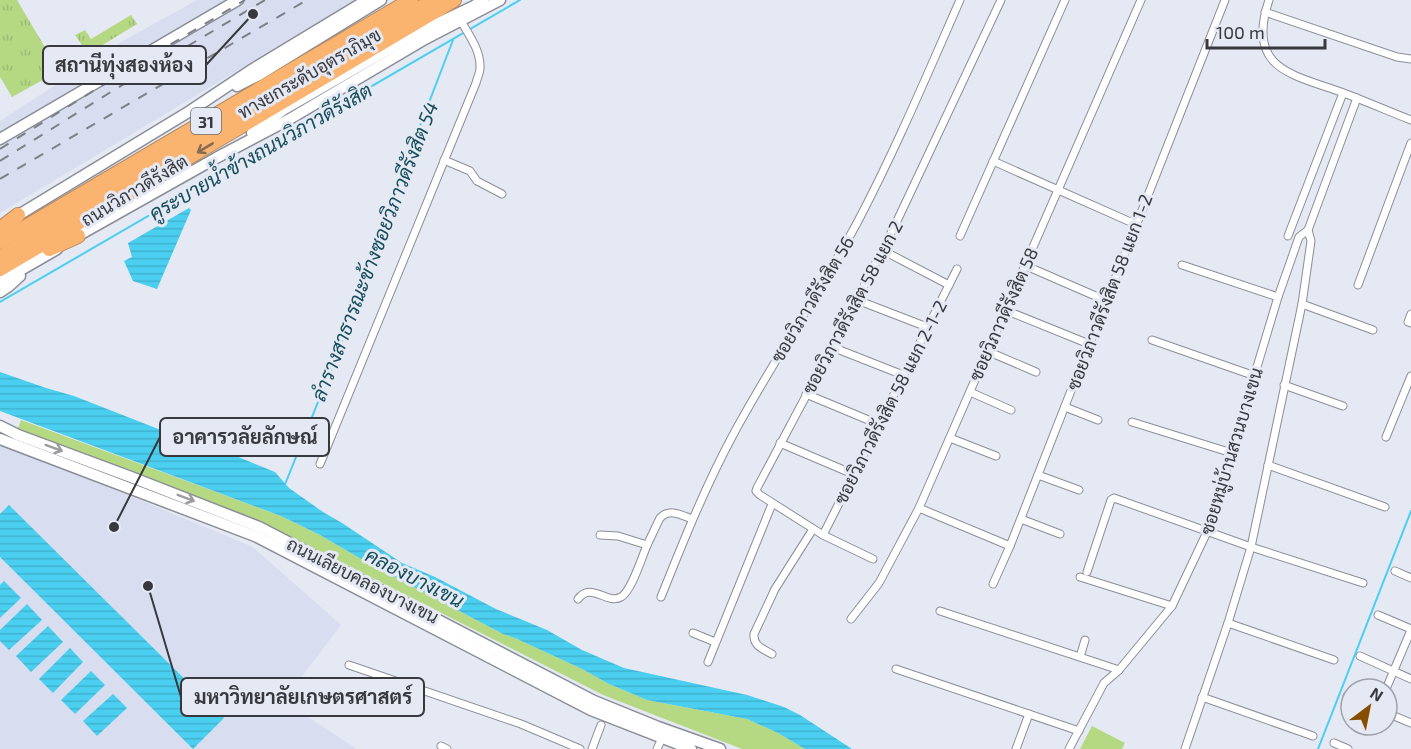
<svg xmlns="http://www.w3.org/2000/svg" width="1411" height="749" viewBox="0 0 1411 749" font-family="'Exo 2',Sarabun,sans-serif">
  <defs>
    <pattern id="grass-tufts" width="24" height="20" patternUnits="userSpaceOnUse" patternTransform="scale(1.5)"><rect width="24" height="20" fill="#b5d983"/><path d="M3 7l-1-3M5 7V3M7 7l1-3M15 17l-1-3M17 17v-4M19 17l1-3" fill="none" stroke="#9cbb72"/></pattern>
    <pattern id="water-rules" width="6" height="5" patternUnits="userSpaceOnUse" patternTransform="scale(1.5)"><rect width="6" height="5" fill="#4acff0"/><path d="M0 2.5h6" fill="none" stroke="#41b2cf"/></pattern>
  </defs>
  <rect width="100%" height="100%" fill="#e5e9f4"/>
  <g fill="#d8def0">
    <polygon points="197,0 355,0 0,213 0,121 123,41"/>
    <polygon points="0,442 253,547 341,625 283,701 357,749 0,749"/>
  </g>
  <g fill="url(#grass-tufts)">
    <polygon points="0,0 17,0 59,71 12,97 0,77"/>
    <polygon points="131,15 137,24 88,54 75,35 85,30 91,39"/>
  </g>
  <g fill="#b5d983">
    <polygon points="21,420 281,516 320,535 368,563 503,634 515,638 582,669 609,684 647,700 747,719 778,733 805,749 742,749 603,695 315,549 243,517 17,431"/>
    <polygon points="1092,726 1125,743 1122,749 1080,749"/>
  </g>
  <g fill="url(#water-rules)">
    <polygon points="189,208 191,210 157,289 133,281 124,261 132,257 128,243"/>
    <polygon points="0,372 46,388 74,396 166,432 193,440 211,449 219,449 275,472 289,488 323,512 342,523 402,563 435,577 496,609 547,630 582,650 624,668 747,695 784,707 800,715 852,749 805,749 778,733 747,719 647,700 609,684 582,669 515,638 503,634 368,563 320,535 281,516 0,411"/>
    <polygon points="9,505 224,718 193,749 0,557 0,514"/>
    <polygon points="4,581 21,598 0,618 0,585"/>
    <polygon points="27,604 42,620 9,650 0,641 0,630"/>
    <polygon points="48,626 63,642 31,672 16,656"/>
    <polygon points="70,648 83,662 53,693 39,679"/>
    <polygon points="91,671 105,685 75,714 61,700"/>
    <polygon points="113,694 127,708 97,736 83,721"/>
  </g>
  <g fill="none" stroke-linecap="round" stroke-linejoin="round">
    <g stroke="#4acff0" stroke-width="2">
      <polyline points="0,302 520,0"/>
      <polyline points="284,487 338,352 362,282 408,157 453,40"/>
      <polyline points="1318,749 1411,511"/>
    </g>
    <defs>
      <g id="street">
        <path d="M1269,0C1246,68 1290,74 1341,92C1365,101 1388,111 1411,120"/>
        <polyline points="1265,12 1397,57 1411,59"/>
        <polyline points="444,160 470,171 477,181 502,194"/>
        <polyline points="993,161 1135,224"/>
        <polyline points="960,236 1065,0"/>
        <polyline points="1288,236 1343,93"/>
        <polyline points="882,250 949,285"/>
        <polyline points="1024,265 1107,301"/>
        <polyline points="1182,265 1278,297"/>
        <polyline points="1358,285 1411,143"/>
        <polyline points="857,300 927,327"/>
        <polyline points="1302,304 1373,330"/>
        <polyline points="1005,310 1089,344"/>
        <polyline points="1411,314 1408,322 1411,323"/>
        <polyline points="1152,340 1255,376"/>
        <polyline points="832,347 903,375"/>
        <polyline points="987,351 1036,372"/>
        <polyline points="1284,385 1343,406"/>
        <polyline points="970,392 1011,410"/>
        <polyline points="806,394 878,424"/>
        <polyline points="1065,407 1098,420"/>
        <polyline points="1132,422 1232,453"/>
        <polyline points="1386,437 1411,376"/>
        <polyline points="950,438 996,456"/>
        <polyline points="780,443 853,474"/>
        <path d="M320,464L476,83C477,78 480,73 480,68C481,51 469,35 461,21"/>
        <polyline points="1268,465 1385,507"/>
        <polyline points="1038,475 1079,490"/>
        <polyline points="919,508 1010,546"/>
        <polyline points="1021,519 1060,534"/>
        <polyline points="600,535 618,536 647,545"/>
        <polyline points="823,535 957,269"/>
        <polyline points="873,559 823,535 760,495 756,491 757,488 857,300 897,221 1001,0"/>
        <polyline points="1395,571 1411,578"/>
        <polyline points="1087,572 1111,500 1114,498 1251,547 1363,583"/>
        <polyline points="1080,577 1172,606"/>
        <path d="M993,584L1010,546C1082,364 1152,182 1225,0"/>
        <path d="M661,597C683,542 705,487 733,435C772,363 818,295 857,223C895,151 927,75 960,0"/>
        <path d="M578,599C591,581 607,605 621,597C632,591 642,556 648,543C652,535 656,526 660,518C670,508 681,515 692,519"/>
        <polyline points="940,611 1119,670"/>
        <polyline points="1378,615 1411,629"/>
        <polyline points="851,619 879,583 919,508 1141,0"/>
        <polyline points="1228,623 1334,660"/>
        <polyline points="693,633 715,642"/>
        <path d="M772,654C763,649 753,646 754,634L775,589L813,529"/>
        <polyline points="1360,656 1411,679"/>
        <polyline points="1080,657 1085,640"/>
        <polyline points="708,662 772,504"/>
        <polyline points="349,665 521,724 580,749"/>
        <polyline points="896,669 1079,731"/>
        <polyline points="1386,689 1411,630"/>
        <polyline points="1347,696 1351,698"/>
        <polyline points="1202,697 1313,736"/>
        <polyline points="1387,713 1411,723"/>
        <polyline points="1334,743 1348,749"/>
        <polyline points="441,746 447,749"/>
        <polyline points="592,749 601,725"/>
        <polyline points="657,749 662,738"/>
        <polyline points="1016,749 1029,714"/>
        <polyline points="1069,749 1104,683 1119,670 1172,606 1208,530 1278,297 1299,237 1308,230 1357,98"/>
        <polyline points="1185,749 1228,623 1251,547 1302,304 1311,241 1308,230"/>
      </g>
      <g id="secondary">
        <polyline points="237,86 259,75 381,0"/>
        <polyline points="252,133 283,110 417,33 474,6 483,0"/>
        <polyline points="0,139 238,0"/>
        <polyline points="12,219 190,111 253,69 367,0"/>
        <polyline points="72,239 216,158 288,120 425,39 500,0"/>
        <polyline points="0,282 57,249"/>
        <polyline points="0,292 9,286 20,276"/>
        <polyline points="0,426 18,435 131,477 259,527 594,701 658,727 720,749"/>
        <polyline points="0,439 255,536 591,710 691,749"/>
      </g>
      <g id="highway">
        <polyline points="0,229 18,215"/>
        <polyline points="0,242 411,0"/>
        <polyline points="49,249 78,236"/>
        <polyline points="0,258 270,96 434,0"/>
        <polyline points="0,269 454,0"/>
      </g>
    </defs>
    <use href="#street" stroke="#8b8e98" stroke-width="9"/>
    <use href="#secondary" stroke="#8b8e98" stroke-width="13"/>
    <use href="#highway" stroke="#b6895e" stroke-width="16"/>
    <use href="#street" stroke="#fff" stroke-width="7"/>
    <use href="#secondary" stroke="#fff" stroke-width="10"/>
    <use href="#highway" stroke="#fab470" stroke-width="14"/>
    <g stroke="#7d8087" stroke-width="2" stroke-dasharray="10 10" stroke-linecap="butt">
      <polyline points="0,149 109,81 245,0"/>
      <polyline points="0,161 114,90 265,0"/>
      <polyline points="0,179 307,0"/>
    </g>
  </g>
  <defs><path id="oneway-shaft" d="M-6 0H5M1.5-3L5.5 0L1.5 3" fill="none" stroke-width="1.6" stroke-linecap="round" stroke-linejoin="round" transform="scale(1.5)"/></defs>
  <use stroke="#866a52" href="#oneway-shaft" transform="translate(205 148) rotate(149)"/>
  <g stroke="#9c9c9e">
    <use href="#oneway-shaft" transform="translate(54 448) rotate(20)"/>
    <use href="#oneway-shaft" transform="translate(186 498) rotate(21)"/>
  </g>
  <g text-anchor="middle" dominant-baseline="central" stroke-width="6" stroke-linejoin="round" paint-order="stroke">
    <rect fill="#e5e9f4" stroke="#6c6e75" stroke-width="1.5" x="191" y="108" width="30" height="26" rx="4.5"/>
    <g font-size="16" font-weight="bold" fill="#38393e">
      <text x="206" y="121">31</text>
    </g>
    <g font-size="18" fill="#38393e" stroke="#e5e9f4">
      <text transform="translate(309 73) rotate(-30)">ทางยกระดับอุตราภิมุข</text>
      <text transform="translate(134 190) rotate(-31)">ถนนวิภาวดีรังสิต</text>
      <text transform="translate(1109 292) rotate(-69)">ซอยวิภาวดีรังสิต 58 แยก 1-2</text>
      <text transform="translate(812 299) rotate(-59)">ซอยวิภาวดีรังสิต 56</text>
      <text transform="translate(852 307) rotate(-62)">ซอยวิภาวดีรังสิต 58 แยก 2</text>
      <text transform="translate(1003 314) rotate(-66)">ซอยวิภาวดีรังสิต 58</text>
      <text transform="translate(890 402) rotate(-63)">ซอยวิภาวดีรังสิต 58 แยก 2-1-2</text>
      <text transform="translate(1231 451) rotate(-73)">ซอยหมู่บ้านสวนบางเขน</text>
      <text transform="translate(363 580) rotate(27)">ถนนเลียบคลองบางเขน</text>
    </g>
    <g font-size="20" font-style="italic" fill="#144d5a" stroke="#e5e9f4">
      <text transform="translate(260 151) rotate(-30)">คูระบายน้ำข้างถนนวิภาวดีรังสิต</text>
      <text transform="translate(374 251) rotate(-69)">ลำรางสาธารณะข้างซอยวิภาวดีรังสิต 54</text>
      <text transform="translate(415 577) rotate(27)">คลองบางเขน</text>
    </g>
  </g>
  <path fill="none" stroke="#38393e" stroke-width="2" d="M253 14L206 65M114 527L160 437M148 586L181 697"/>
  <g fill="#38393e" stroke="#e5e9f4" stroke-width="2">
    <circle cx="253" cy="14" r="6"/>
    <circle cx="114" cy="527" r="6"/>
    <circle cx="148" cy="586" r="6"/>
  </g>
  <g fill="#e5e9f4" stroke="#38393e" stroke-width="2">
    <rect x="43" y="46" width="163" height="38" rx="6"/>
    <rect x="160" y="418" width="169" height="38" rx="6"/>
    <rect x="181" y="678" width="243" height="38" rx="6"/>
  </g>
  <g font-size="20" text-anchor="middle" font-weight="bold" fill="#38393e">
    <text x="124" y="72">สถานีทุ่งสองห้อง</text>
    <text x="245" y="444">อาคารวลัยลักษณ์</text>
    <text x="303" y="704">มหาวิทยาลัยเกษตรศาสตร์</text>
  </g>
  <g transform="translate(1369 707) rotate(32)"><circle r="28" fill="#e5e9f4" stroke="#a0a3ab" stroke-width="1.5"/>
  <path d="M0-4.5L10 22L0 15L-10 22Z" fill="#864e00"/>
  <text y="-9" font-size="16" font-weight="bold" text-anchor="middle" fill="#38393e">N</text>
  </g>
  <path d="M1207 39v9h118v-9" fill="none" stroke="#38393e" stroke-width="3"/>
  <text x="1216" y="39" font-size="18" fill="#38393e" stroke="#e5e9f4" stroke-width="4.5" paint-order="stroke">100 m</text>
</svg>
